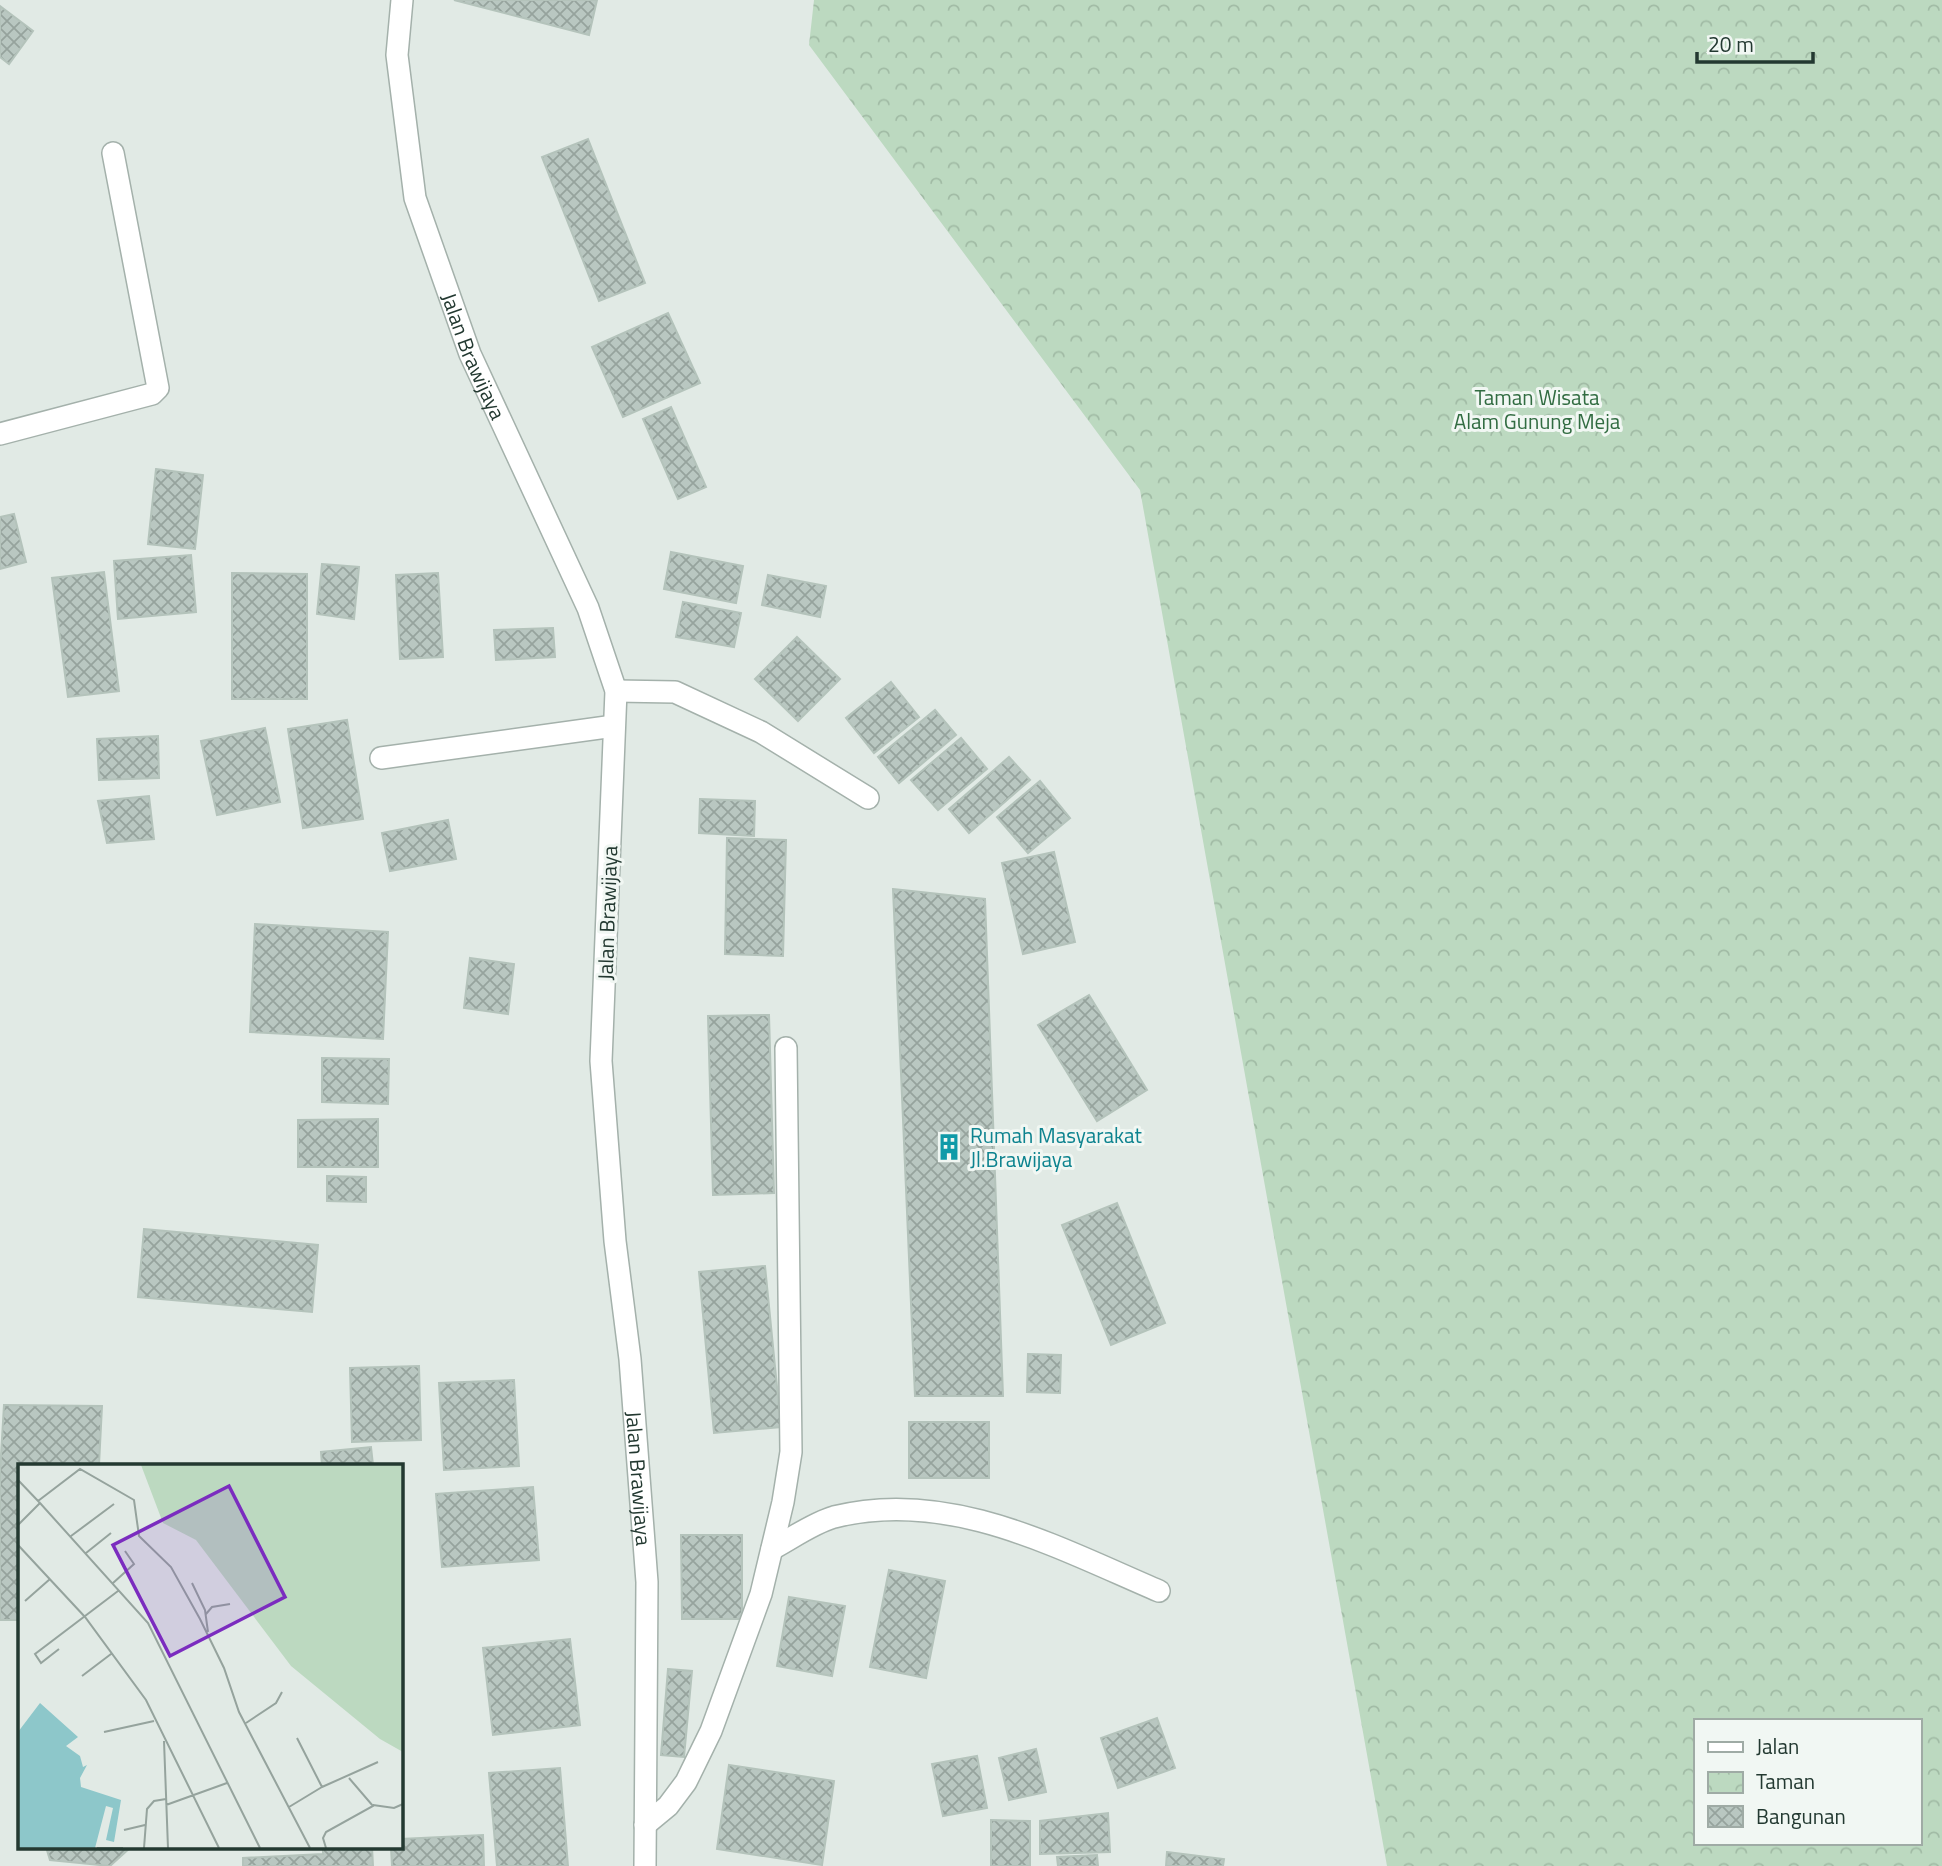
<svg xmlns="http://www.w3.org/2000/svg" width="1942" height="1866" viewBox="0 0 1942 1866" font-family="'Titillium Web',sans-serif">
  <defs>
    <pattern id="park-crowns" width="20" height="18" patternUnits="userSpaceOnUse" patternTransform="scale(1.75)"><rect width="20" height="18" fill="#bcd9c0"/><path d="M2 6a3 3 0 1 1 6 0M12 15a3 3 0 1 1 6 0" fill="none" stroke="#a1bba5"/></pattern>
    <pattern id="building-cross-hatch" width="8" height="8" patternUnits="userSpaceOnUse" patternTransform="scale(1.75)"><rect width="8" height="8" fill="#b9c7c1"/><path d="M0 0l8 8M0 8l8-8" fill="none" stroke="#96a39d"/></pattern>
  </defs>
  <rect width="100%" height="100%" fill="#e1eae5"/>
  <path fill="url(#park-crowns)" fill-rule="evenodd" d="M814,0H1942V1866H1387L1140,490L809,45ZM1695,1721H1919V1843H1695Z"/>
  <g fill="url(#building-cross-hatch)" stroke="#b4c3bb" stroke-width="2">
    <polygon points="454,0 597,0 589,35"/>
    <polygon points="0,6 33,31 9,64 0,57"/>
    <polygon points="588,139 645,283 599,301 542,157"/>
    <polygon points="668,313 700,383 623,417 592,347"/>
    <polygon points="671,407 706,487 678,499 643,419"/>
    <polygon points="156,469 203,475 195,549 148,544"/>
    <polygon points="14,514 26,562 0,569 0,517"/>
    <polygon points="671,552 743,566 736,603 664,589"/>
    <polygon points="191,555 196,612 118,619 114,561"/>
    <polygon points="322,564 359,567 354,619 317,614"/>
    <polygon points="104,572 119,691 68,697 52,578"/>
    <polygon points="232,573 307,574 307,699 232,699"/>
    <polygon points="438,573 443,657 400,659 396,575"/>
    <polygon points="768,575 826,586 820,617 762,605"/>
    <polygon points="683,602 741,613 734,647 676,637"/>
    <polygon points="553,628 555,657 496,660 494,630"/>
    <polygon points="797,637 840,679 798,721 755,679"/>
    <polygon points="891,682 919,717 874,753 846,718"/>
    <polygon points="935,710 956,735 899,783 878,757"/>
    <polygon points="347,720 363,819 303,828 288,729"/>
    <polygon points="265,728 280,802 217,815 201,741"/>
    <polygon points="158,736 159,778 99,780 97,739"/>
    <polygon points="961,738 987,769 938,810 911,780"/>
    <polygon points="1009,757 1030,780 969,833 949,809"/>
    <polygon points="1040,781 1070,818 1028,853 997,817"/>
    <polygon points="149,796 154,839 107,843 98,801"/>
    <polygon points="700,799 755,801 754,836 699,833"/>
    <polygon points="448,820 456,859 390,871 382,833"/>
    <polygon points="727,838 786,840 783,956 725,954"/>
    <polygon points="1054,852 1075,942 1023,954 1002,863"/>
    <polygon points="893,889 985,899 1003,1396 915,1396"/>
    <polygon points="255,924 388,932 383,1039 250,1032"/>
    <polygon points="470,958 514,964 508,1014 464,1008"/>
    <polygon points="1089,995 1147,1090 1097,1121 1038,1025"/>
    <polygon points="769,1015 774,1193 713,1195 708,1016"/>
    <polygon points="322,1058 389,1059 388,1104 322,1102"/>
    <polygon points="378,1119 378,1167 298,1167 298,1120"/>
    <polygon points="327,1176 366,1177 366,1202 327,1201"/>
    <polygon points="1117,1203 1165,1323 1111,1345 1062,1225"/>
    <polygon points="144,1229 318,1245 312,1312 138,1297"/>
    <polygon points="765,1266 781,1427 714,1433 699,1272"/>
    <polygon points="1028,1354 1061,1355 1060,1393 1027,1392"/>
    <polygon points="419,1366 421,1440 352,1442 350,1368"/>
    <polygon points="514,1380 519,1466 444,1470 439,1383"/>
    <polygon points="4,1405 102,1406 99,1465 19,1465 19,1620 0,1620 0,1472"/>
    <rect x="909" y="1422" width="80" height="56"/>
    <polygon points="371,1447 373,1465 322,1465 321,1452"/>
    <polygon points="533,1487 539,1560 442,1567 436,1494"/>
    <polygon points="681,1535 742,1535 742,1619 682,1619"/>
    <polygon points="889,1570 945,1581 926,1678 870,1667"/>
    <polygon points="789,1597 845,1606 832,1676 777,1666"/>
    <polygon points="570,1639 580,1725 493,1735 483,1648"/>
    <polygon points="668,1669 692,1671 684,1757 661,1755"/>
    <polygon points="1157,1718 1175,1768 1118,1788 1101,1738"/>
    <polygon points="1036,1749 1046,1792 1009,1800 999,1758"/>
    <polygon points="977,1756 987,1808 943,1816 932,1764"/>
    <polygon points="729,1765 834,1781 822,1865 717,1849"/>
    <polygon points="560,1768 568,1866 497,1866 489,1773"/>
    <polygon points="1108,1813 1110,1852 1040,1854 1040,1821"/>
    <polygon points="991,1820 1030,1821 1030,1866 991,1866"/>
    <polygon points="483,1835 484,1866 392,1866 391,1847 401,1847 401,1839"/>
    <polygon points="46,1847 131,1847 110,1866 50,1860"/>
    <polygon points="323,1847 372,1847 373,1866 243,1866 243,1858 323,1854"/>
    <polygon points="1167,1852 1224,1859 1223,1866 1166,1866"/>
    <polygon points="1097,1855 1098,1866 1058,1866 1057,1857"/>
  </g>
  <g fill="none" stroke-linecap="round" stroke-linejoin="round">
    <defs>
      <g id="minor">
        <path id="s1" d="M402,0L397,55L415,198L470,354L588,608L616,691L601,1061L615,1241L630,1359L647,1582L645,1866"/>
        <polyline points="0,434 152,394 158,388 113,153"/>
        <polyline points="616,691 675,692 761,732 868,798"/>
        <polyline points="381,758 614,726"/>
        <path d="M772,1549C791,1539 813,1523 834,1517C948,1488 1056,1547 1159,1591"/>
        <polyline points="645,1825 668,1806 686,1782 711,1731 761,1594 783,1502 791,1452 786,1048"/>
      </g>
    </defs>
    <use href="#minor" stroke="#a4b1ab" stroke-width="24"/>
    <use href="#minor" stroke="#fff" stroke-width="21"/>
  </g>
  <defs>
    <symbol id="building-bare" viewBox="-9 -9 18 18"><path d="M-4-6H4V6H1V3H-1V6H-4ZM-2.5-4.3h1.7v1.8h-1.7ZM.8-4.3h1.7v1.8H.8ZM-2.5-1h1.7V.8h-1.7ZM.8-1h1.7V.8H.8Z" fill="#0f9aa8" stroke="#f1f7f3" stroke-width="2.5" paint-order="stroke"/></symbol>
  </defs>
  <g fill-rule="evenodd">
    <use href="#building-bare" x="930" y="1128" width="38" height="38"/>
  </g>
  <g text-anchor="middle" dominant-baseline="central" stroke-width="6" stroke-linejoin="round" paint-order="stroke">
    <g font-size="21" fill="#233931" stroke="#f1f7f3">
      <text stroke="none"><textPath href="#s1" startOffset="368">Jalan Brawijaya</textPath></text>
      <text transform="translate(607 913) rotate(-88)">Jalan Brawijaya</text>
      <text stroke="none"><textPath href="#s1" startOffset="1522">Jalan Brawijaya</textPath></text>
    </g>
    <g font-size="21" fill="#316c41" stroke="#f1f7f3">
      <text x="1537" y="397">Taman Wisata<tspan x="1537" dy="24">Alam Gunung Meja</tspan></text>
    </g>
    <g font-size="21" fill="#0d838f" stroke="#f1f7f3" text-anchor="start">
      <text x="970" y="1135">Rumah Masyarakat<tspan x="970" dy="24">Jl.Brawijaya</tspan></text>
    </g>
  </g>
  <g transform="translate(18 1464)">
    <rect width="385" height="385" fill="#e1eae5"/>
    <path d="M123,1H385V288L362,275L273,202L178,76L145,59Z" fill="#bcd9c0"/>
    <path d="M22,239L60,273L48,282L62,292L65,303L69,301L62,314L63,323L103,336L96,378L88,376L95,344L88,342L77,384H0V268Z" fill="#8dc7ca"/>
    <path fill="none" stroke="#95a39d" stroke-width="2" d="M0,16L22,39M20,37L62,5L116,36L121,72L153,103L182,155L206,204L221,248L292,384M0,61L22,39L130,159L242,384M53,72L96,40M0,81L67,153L128,236L201,384M68,89L93,69M95,119L116,100L107,87M174,119L187,146L190,168M7,137L32,115M188,150L194,143L212,140M41,185L23,199L17,190L100,127M64,212L93,190M228,259L258,239L264,228M86,268L136,257M146,277L150,384M304,323L360,298M148,341L209,319M355,341L376,344L385,340M271,343L304,323L279,274M106,366L127,361M79,384H105M126,384L129,345L136,337L148,335M308,384L305,374L308,368L355,342L331,314"/>
    <path fill="#7b2cbf" fill-opacity="0.15" stroke="#7b2cbf" stroke-width="3.5" d="M211,22L267,133L152,192L95,81Z"/>
    <rect width="385" height="385" fill="none" stroke="#233931" stroke-width="3.5"/>
  </g>
  <rect x="1694" y="1719" width="228" height="126" fill="#f1f7f3" stroke="#9faba5" stroke-width="2"/>
  <rect x="1708" y="1742" width="35" height="10" fill="#ffffff" stroke="#9faba5" stroke-width="2"/>
  <text x="1756" y="1754" font-size="21" fill="#233931">Jalan</text>
  <rect x="1708" y="1772" width="35" height="21" fill="url(#park-crowns)" stroke="#9faba5" stroke-width="2"/>
  <text x="1756" y="1789" font-size="21" fill="#233931">Taman</text>
  <rect x="1708" y="1806" width="35" height="21" fill="url(#building-cross-hatch)" stroke="#9faba5" stroke-width="2"/>
  <text x="1756" y="1824" font-size="21" fill="#233931">Bangunan</text>
  <path d="M1697 52v10h116v-10" fill="none" stroke="#233931" stroke-width="3.5"/>
  <text x="1708" y="52" font-size="21" fill="#233931" stroke="#f1f7f3" stroke-width="5" paint-order="stroke">20 m</text>
</svg>
